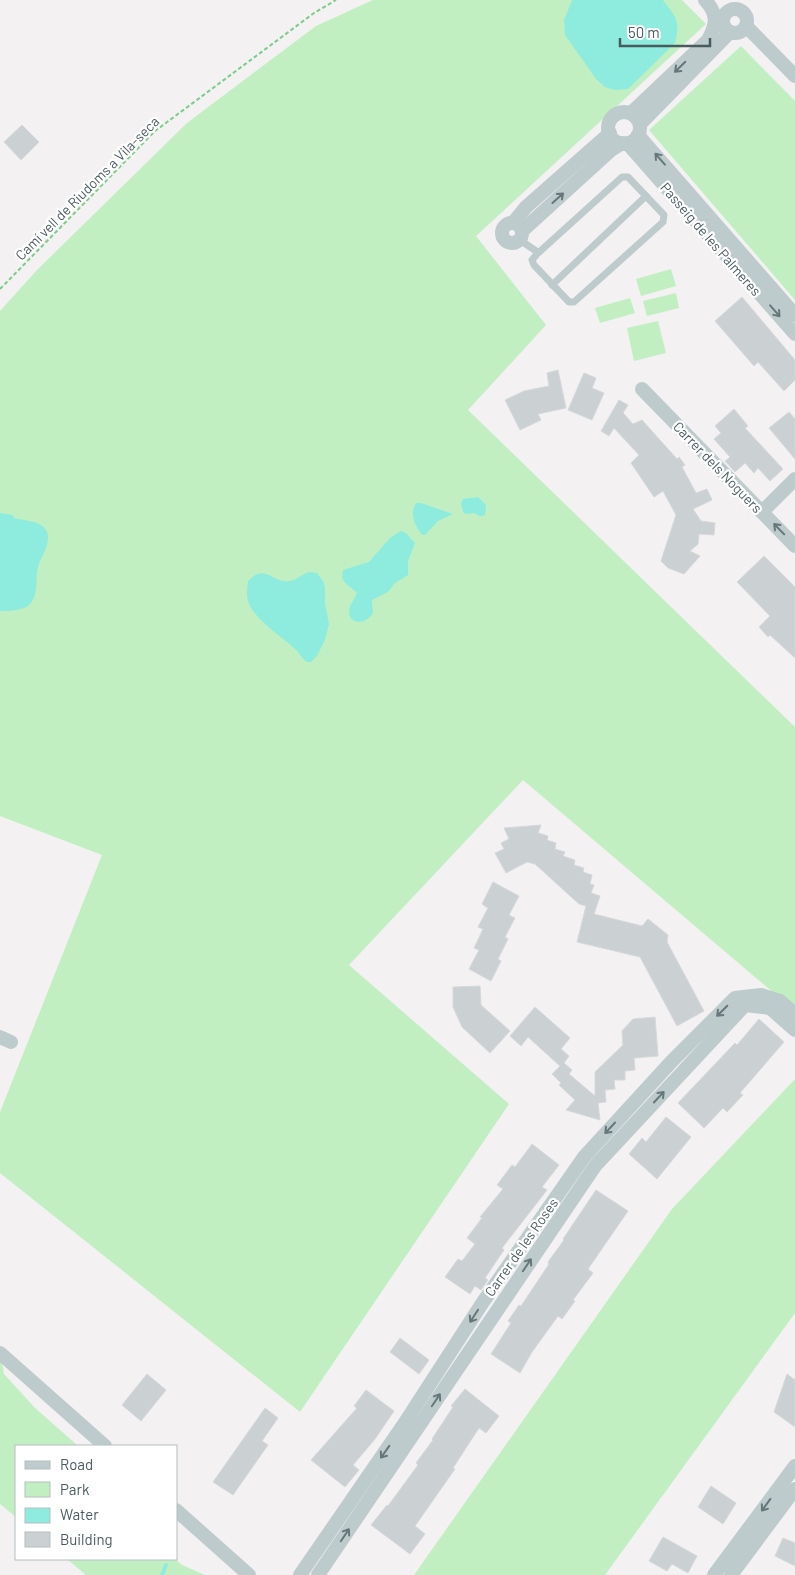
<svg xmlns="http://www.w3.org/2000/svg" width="795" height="1575" viewBox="0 0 795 1575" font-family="Barlow,sans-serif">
  <rect width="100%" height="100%" fill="#f3f1f2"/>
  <g fill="#c1efc2">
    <polygon points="373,0 682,0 706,24 476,236 546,325 468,410 795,727 795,1011 523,780 349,965 509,1104 300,1412 0,1173 0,1112 102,855 0,816 0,311 37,270 187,123 316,26"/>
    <polygon points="741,46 795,101 795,300 649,130"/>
    <polygon points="671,269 676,286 641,296 636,279"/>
    <polygon points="676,293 679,308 647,316 643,301"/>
    <polygon points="630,298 635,313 600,323 595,308"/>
    <polygon points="658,321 666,353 634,361 627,328"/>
    <polygon points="795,1079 795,1313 605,1575 414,1575 672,1209"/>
    <polygon points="0,1359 2,1362 4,1374 35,1408 78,1446 16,1446 16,1517 0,1504"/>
    <polygon points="67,1559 175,1559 182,1565 205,1575 86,1575"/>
  </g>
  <g fill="#8eecdf">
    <path d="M572,0H663C676,18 681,20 675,43L628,89L615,90L605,87L596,79L565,35L564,20Z"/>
    <path d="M478,497L486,505L485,515C481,517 478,516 475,513L466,514L463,512L461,503L463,499Z"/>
    <path d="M416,503H421L453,514L438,521L425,535H422C415,526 409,514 416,503Z"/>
    <path d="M0,513L13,515L14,518C24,521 40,520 46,530C49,534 48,540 47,545C45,552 40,559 38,567C35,578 39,595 30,604C24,611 8,611 0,611Z"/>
    <path d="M401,531L406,533L415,543L408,561V575L395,583L388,592L372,600L373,613C367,624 350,626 349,612C349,605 355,599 357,593C350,585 339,583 343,570L369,562L390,538Z"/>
    <path d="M309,572L317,573L323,581L325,587V604L329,624L325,640L317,656L311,662H307C301,658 299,652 294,648C281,636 256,620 249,604C246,597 247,589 248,581C266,562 272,584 290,581C297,580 302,574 309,572Z"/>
  </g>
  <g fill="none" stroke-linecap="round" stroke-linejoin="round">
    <polyline stroke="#8eecdf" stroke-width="4" points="162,1575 166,1565"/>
  </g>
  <g fill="#cbd0d3" stroke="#d5d9dc">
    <polygon points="22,125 39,142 21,160 4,142"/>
    <polygon points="742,297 795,360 795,380 784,391 758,362 754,366 715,321"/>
    <polygon points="558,370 566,408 538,414 541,420 520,430 505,400 524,391 549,386 547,373"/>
    <polygon points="584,373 596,378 592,388 604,393 592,420 568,410"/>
    <polygon points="619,400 628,405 623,413 633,424 642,420 677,459 679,457 685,465 682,467 696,493 707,489 712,500 693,509 701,521 715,523 714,535 699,534 698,544 690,551 700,556 684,574 668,568 661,561 676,515 663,491 654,497 631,463 639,455 614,428 609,436 601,431"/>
    <polygon points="734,409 748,426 745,428 783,469 770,481 758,468 754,473 745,463 735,472 725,461 730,457 714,439 721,433 715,426"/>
    <polygon points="789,412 795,419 795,459 769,428"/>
    <polygon points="764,556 795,587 795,658 770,635 768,637 759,627 770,616 737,582"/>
    <polygon points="541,825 538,833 548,836 547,840 556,843 555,849 565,852 563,856 575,860 574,865 584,868 583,872 592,875 590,884 594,885 591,893 600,896 594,914 642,926 648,919 668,935 667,942 704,1011 677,1026 640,957 577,942 586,906 579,904 535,864 527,862 506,873 495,853 504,849 501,843 509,839 504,828"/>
    <polygon points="493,882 519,896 509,915 515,918 505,937 508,939 498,959 501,961 491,981 469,969 479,950 474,948 483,929 478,927 488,908 482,904"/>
    <polygon points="480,986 481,1005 510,1031 490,1053 462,1027 453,1007 453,987"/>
    <polygon points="535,1007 570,1038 561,1049 569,1056 564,1063 572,1070 569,1074 595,1096 595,1072 623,1045 622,1031 633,1019 655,1017 658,1056 634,1058 635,1070 625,1071 625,1080 614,1080 615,1089 605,1090 606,1102 598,1103 600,1120 566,1110 575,1100 559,1085 561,1083 552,1074 560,1066 528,1037 521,1046 510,1036"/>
    <polygon points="759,1019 784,1042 740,1093 743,1095 727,1112 723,1108 704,1128 678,1103 735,1043 737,1045"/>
    <polygon points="666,1117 691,1137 657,1179 629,1154 642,1138 646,1142"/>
    <polygon points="532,1144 559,1165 542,1187 547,1190 502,1248 504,1250 485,1278 488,1280 481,1290 475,1286 470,1294 445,1277 458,1259 462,1261 475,1244 467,1238 482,1218 480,1217 503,1189 497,1185 512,1165 515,1167"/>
    <polygon points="596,1190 628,1211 588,1269 593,1273 573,1300 575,1301 562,1319 558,1316 532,1352 520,1373 491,1354 511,1323 508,1321 519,1305 521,1306 549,1264 548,1262 564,1240 563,1239"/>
    <polygon points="400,1338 429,1360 419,1374 390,1352"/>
    <polygon points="147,1374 166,1390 141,1421 122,1405"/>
    <polygon points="787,1374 795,1380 795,1427 774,1412"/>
    <polygon points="465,1389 499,1416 486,1433 479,1428 453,1468 455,1469 415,1526 425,1534 410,1554 371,1525 387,1505 388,1506 418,1465 416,1463 433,1440 432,1439 453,1407 451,1406"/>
    <polygon points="366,1390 394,1411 375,1439 353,1465 359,1470 345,1487 311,1460 357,1408 354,1406"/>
    <polygon points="265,1408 278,1418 262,1441 268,1445 233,1495 213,1482"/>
    <polygon points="711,1486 736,1503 723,1524 698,1507"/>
    <polygon points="663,1537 697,1556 688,1573 672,1564 667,1571 649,1561"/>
    <polygon points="783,1538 795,1543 795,1566 775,1556"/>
  </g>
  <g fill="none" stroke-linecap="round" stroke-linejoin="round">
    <polyline stroke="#79cd86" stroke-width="2" stroke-dasharray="4 2.5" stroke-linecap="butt" points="0,289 155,131 314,13 336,0"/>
    <g stroke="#bdcbcd" stroke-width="7">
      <polyline points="520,240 536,251 537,254 622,177 628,177 664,215 663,222 574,302 569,302 534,265 532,260 537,254"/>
      <polyline points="552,285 646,196"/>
    </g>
    <g stroke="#bdcbcd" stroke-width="14">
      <circle cx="735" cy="21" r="12"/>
      <polyline points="746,26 795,76"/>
      <circle cx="624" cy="128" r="16"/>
      <path d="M631,113L708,40C717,24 718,14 705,0"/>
      <polyline points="640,124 730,32"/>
      <polyline points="638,135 795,315"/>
      <polyline points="627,143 795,334"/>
      <circle cx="512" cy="233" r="10"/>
      <polyline points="513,223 526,207 610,133"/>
      <polyline points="522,231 611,150 622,143"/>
      <polyline points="642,389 795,546"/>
      <polyline points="762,512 795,479"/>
      <polyline points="0,1037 11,1042"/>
      <polyline points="0,1353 105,1446"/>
      <polyline points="176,1510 249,1575"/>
      <polyline points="300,1575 404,1424 483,1302 584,1157 672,1061 735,998 761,995 780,1001 795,1014"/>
      <polyline points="318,1575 595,1166 745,1005 770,1008 795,1030"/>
      <polyline points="714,1575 795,1466"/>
      <polyline points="731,1575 795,1489"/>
    </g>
  </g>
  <defs><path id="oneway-shaft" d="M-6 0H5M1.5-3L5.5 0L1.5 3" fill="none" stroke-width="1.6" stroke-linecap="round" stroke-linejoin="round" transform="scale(1.25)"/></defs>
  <g stroke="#66777a">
    <use href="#oneway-shaft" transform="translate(680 67) rotate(136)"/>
    <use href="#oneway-shaft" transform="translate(660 159) rotate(-131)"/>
    <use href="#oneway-shaft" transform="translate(558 198) rotate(-42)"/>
    <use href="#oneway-shaft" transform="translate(775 311) rotate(49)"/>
    <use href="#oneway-shaft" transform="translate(779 529) rotate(-134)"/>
    <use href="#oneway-shaft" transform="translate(722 1011) rotate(135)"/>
    <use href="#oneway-shaft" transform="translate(659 1097) rotate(-47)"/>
    <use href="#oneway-shaft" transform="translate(610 1128) rotate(133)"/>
    <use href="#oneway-shaft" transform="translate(527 1265) rotate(-56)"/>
    <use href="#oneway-shaft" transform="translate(474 1316) rotate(123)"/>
    <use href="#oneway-shaft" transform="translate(436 1400) rotate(-56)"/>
    <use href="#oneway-shaft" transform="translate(385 1452) rotate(125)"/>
    <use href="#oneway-shaft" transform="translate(766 1505) rotate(126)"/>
    <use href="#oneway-shaft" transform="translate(345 1535) rotate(-56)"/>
  </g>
  <g text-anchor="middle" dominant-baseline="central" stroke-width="4.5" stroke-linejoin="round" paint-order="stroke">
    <g font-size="14" fill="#495b5e" stroke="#fff">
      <text transform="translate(87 188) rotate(-45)">Camí vell de Riudoms a Vila-seca</text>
      <text transform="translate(711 239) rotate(49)">Passeig de les Palmeres</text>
      <text transform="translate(718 467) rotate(46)">Carrer dels Noguers</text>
      <text transform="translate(521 1247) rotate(-55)">Carrer de les Roses</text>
    </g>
  </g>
  <rect x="15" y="1445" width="162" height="115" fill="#ffffff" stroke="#b6bdbf"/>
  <rect x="25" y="1461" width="25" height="8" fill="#bdcbcd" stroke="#b6bdbf"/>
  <text x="60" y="1470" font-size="15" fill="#495b5e">Road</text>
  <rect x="25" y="1482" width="25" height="15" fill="#c1efc2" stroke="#b6bdbf"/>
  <text x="60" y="1495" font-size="15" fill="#495b5e">Park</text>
  <rect x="25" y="1508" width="25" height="15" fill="#8eecdf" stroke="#b6bdbf"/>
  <text x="60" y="1520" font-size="15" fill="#495b5e">Water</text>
  <rect x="25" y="1532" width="25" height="15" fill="#cbd0d3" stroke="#b6bdbf"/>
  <text x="60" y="1545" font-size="15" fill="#495b5e">Building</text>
  <path d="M620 38v8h90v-8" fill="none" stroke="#495b5e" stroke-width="2.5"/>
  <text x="628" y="38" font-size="15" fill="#495b5e" stroke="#ffffff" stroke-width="4" paint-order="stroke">50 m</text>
</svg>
